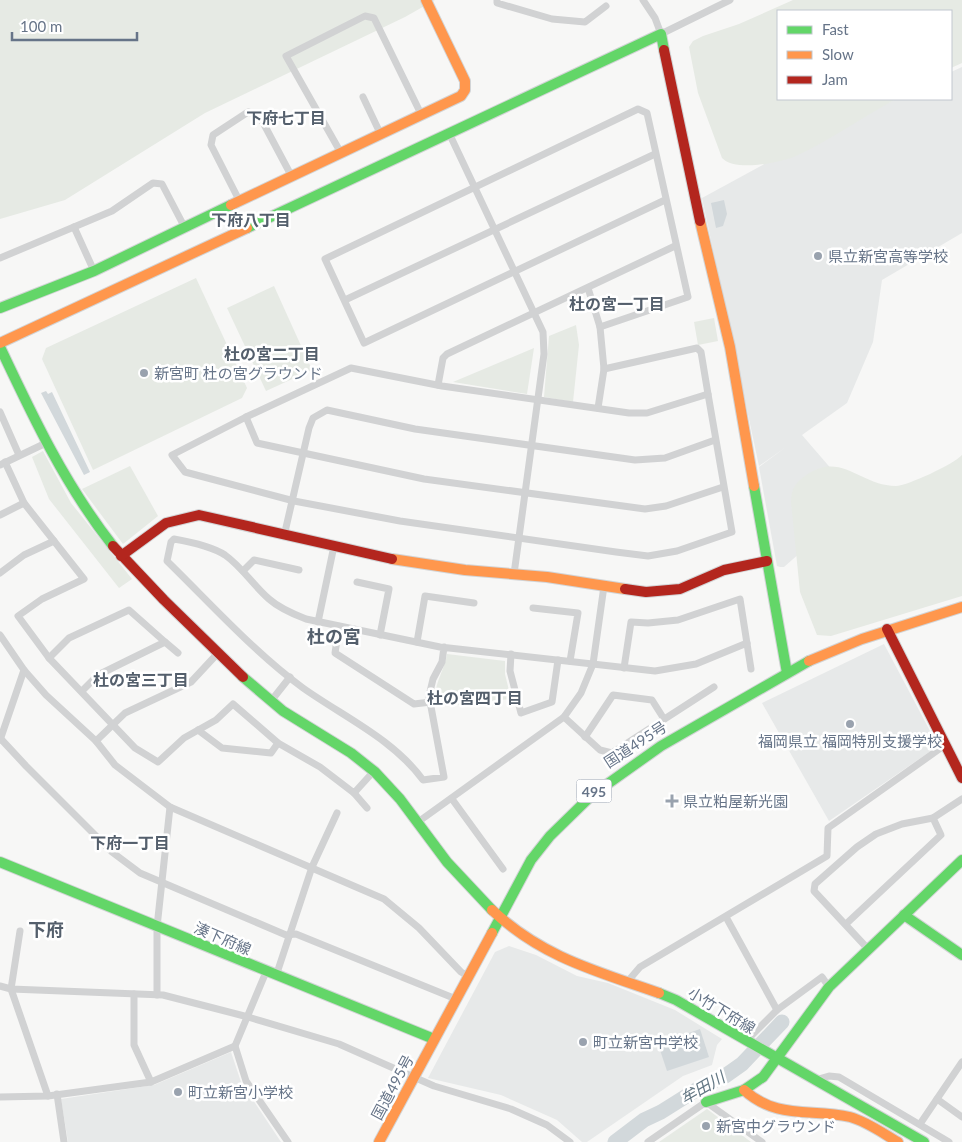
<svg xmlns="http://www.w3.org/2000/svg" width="962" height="1142" viewBox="0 0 962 1142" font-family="Lato,'Noto Sans JP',sans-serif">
  <rect width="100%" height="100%" fill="#f7f7f6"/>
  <g fill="#e7e9e9">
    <polygon points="962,67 962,233 882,280 873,342 847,403 802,435 859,501 784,567 780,567 777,566 759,467 786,447 759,466 702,198 792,149 896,99 951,99 951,72"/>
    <polygon points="884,644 938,746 829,821 762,703"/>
    <polygon points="509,946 536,955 577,976 608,983 675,1010 722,1039 717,1045 712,1065 683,1076 587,1142 582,1142 557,1120 501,1095 428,1078 495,952"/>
    <polygon points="231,1052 241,1082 281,1142 68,1142 61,1099 154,1085"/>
  </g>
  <g fill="#e6eae4">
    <polygon points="0,0 435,0 405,17 205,113 65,200 0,219"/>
    <path d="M793,0H962V63L951,68V11H778V99H896C863,117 830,140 796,156C779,163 735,172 722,158L698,93L689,47L693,41L703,36L739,24Z"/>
    <polygon points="196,278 247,388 242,398 93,470 42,359 46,348"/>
    <polygon points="274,286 312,370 266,391 227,308"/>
    <polygon points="714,318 718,341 698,345 694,322"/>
    <polygon points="576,325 579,345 573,402 544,397 549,336"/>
    <polygon points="534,348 527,394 453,382"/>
    <polygon points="43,451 71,503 132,579 119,588 49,499 32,457"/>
    <path d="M962,455V596L831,636L817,635L800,592L791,502C791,490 795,483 805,476C841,450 860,486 896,486C907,486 954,464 962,455Z"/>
    <polygon points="130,466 158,516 123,544 82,489"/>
    <path d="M447,654L505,661V674L511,699L437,707C431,686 444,673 447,654Z"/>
    <polygon points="707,1109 751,1142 659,1142"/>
  </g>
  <g fill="#d2d8db">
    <polygon points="724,200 727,214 723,226 716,228 711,203"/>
    <polygon points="46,391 48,394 52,392 90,472 84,475 41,393"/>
    <polygon points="700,1029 709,1057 667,1071 658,1044"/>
  </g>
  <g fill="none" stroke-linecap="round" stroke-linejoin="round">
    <polyline stroke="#d2d8db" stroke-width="15" points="615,1142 644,1120 661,1112 704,1085 725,1076 742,1064 782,1022"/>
    <defs>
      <g id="fast">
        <polyline points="247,228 661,34 664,50"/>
        <polyline points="0,308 94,271 231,205"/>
        <path d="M0,347C33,417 65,485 113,546"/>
        <polyline points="754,486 787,673"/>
        <polyline points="243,677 283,711 351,753 375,772 400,799 447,862 492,910"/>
        <polyline points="0,862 434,1039"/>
        <polyline points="904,915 962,955"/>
        <polyline points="492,933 531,860 550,836 592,795 661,746 809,661"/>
        <polyline points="659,993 676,1000 924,1142"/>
        <polyline points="706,1102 744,1090 763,1077 829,987 962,860"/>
      </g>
      <g id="slow">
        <polyline points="231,205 461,96 465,90 465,81 426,0"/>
        <polyline points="700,221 730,347 754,486"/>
        <polyline points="0,343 247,228"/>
        <polyline points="392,559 465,570 547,577 625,589"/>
        <polyline points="809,661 862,639 962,607"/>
        <path d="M492,910C542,957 596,971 659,993"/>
        <path d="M744,1090C777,1120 811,1108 850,1117C866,1121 884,1134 898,1142"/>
        <polyline points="379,1142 492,933"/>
      </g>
      <g id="jam">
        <polyline points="664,50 700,221"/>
        <polyline points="113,546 164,600 243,677"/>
        <polyline points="121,556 166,523 199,515 392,559"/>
        <polyline points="625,589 646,592 680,589 724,570 767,561"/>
        <polyline points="887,629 962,778"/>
      </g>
    </defs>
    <use href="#fast" stroke="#d2d4d6" stroke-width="12"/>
    <use href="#slow" stroke="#d2d4d6" stroke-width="12"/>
    <use href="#jam" stroke="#d2d4d6" stroke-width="12"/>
    <g stroke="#d1d2d3" stroke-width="7">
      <polyline points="497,0 497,3 552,19 585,22 606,6"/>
      <polyline points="643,0 655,18 661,34 730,0"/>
      <polyline points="363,97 381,135"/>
      <polyline points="449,133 543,332 544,354 514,574"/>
      <polyline points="341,153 286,56 365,16 374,18 422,116"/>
      <polyline points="240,202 211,145 213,135 248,112 259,115 292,177"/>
      <polyline points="74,227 94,271"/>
      <polyline points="0,258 112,211 153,183 162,184 185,228"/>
      <polyline points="588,288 600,327 604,369 598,408"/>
      <polyline points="345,300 655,154"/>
      <polyline points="600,327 688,297 647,113 638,109 325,259 364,343 665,200"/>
      <polygon points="351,368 442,386 629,413 647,413 708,394 732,532 677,551 648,556 616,552 400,521 294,501 185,472 172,455 246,417"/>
      <polyline points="604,369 697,348 701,352 708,394"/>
      <polyline points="438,385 443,358 447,354 675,246"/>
      <polyline points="0,412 19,455"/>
      <polyline points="246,417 257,443 424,479 645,509 666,506 723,487"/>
      <polyline points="5,462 24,503 84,579 42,599 18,616 49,658 135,748 158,762 184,738 216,720 233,704 278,743 320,767 354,793 374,771"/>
      <polyline points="0,465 46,443"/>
      <polyline points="0,515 24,503"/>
      <polyline points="284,536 309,428 313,418 327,410 415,429 635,460 665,458 715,440"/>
      <polyline points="243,571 254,560 299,570"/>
      <polyline points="0,573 24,555 54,541"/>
      <polyline points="357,582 389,589 380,635"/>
      <polyline points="533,608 578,613 570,661"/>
      <polyline points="318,622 334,546"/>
      <polyline points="339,627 335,653 414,704 431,702"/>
      <polyline points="0,635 24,670 46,695 96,741 115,765 170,807 384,899 419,928 461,972 468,976"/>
      <polyline points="165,642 178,653"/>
      <polyline points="417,642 425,596 474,603"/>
      <path d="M444,647L442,662L433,679L429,696L444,777L423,780C393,739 344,717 303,688C254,652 211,604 167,561L171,542L174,539C191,542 211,546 225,555C242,567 253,585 269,599C279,608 293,614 306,619L440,647L655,671L696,664L747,643"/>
      <polyline points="511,654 510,671 521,713 552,702 558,660"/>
      <polyline points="49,658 69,638 129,610 165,642 98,675 82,691"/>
      <polyline points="624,668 631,622 648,623 678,620 740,599 751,669"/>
      <polyline points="271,701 290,677"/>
      <polyline points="564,717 600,750 612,753 714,687"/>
      <polyline points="198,730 222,748 271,753 278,743"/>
      <polyline points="585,737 613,695 652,700 664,719"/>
      <polyline points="0,738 26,766 112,852 140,873 286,935 296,934 456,999"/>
      <polyline points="0,740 24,670"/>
      <polyline points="96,741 125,713 191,682 218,653"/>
      <polyline points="354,793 367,808"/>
      <polyline points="452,799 503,869"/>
      <polyline points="418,822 564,717 581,693 593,664 604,586"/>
      <polyline points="726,917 777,1010"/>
      <polyline points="846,924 941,835 933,818"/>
      <polyline points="20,931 11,989 48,1096"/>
      <polyline points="869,950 814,891 815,884 857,847 876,834 902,824 933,818 962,799"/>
      <polyline points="266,972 235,1046 246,1081 288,1142"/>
      <polyline points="276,976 312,867 337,813"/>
      <polyline points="628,981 640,967 827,856 828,828 945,745"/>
      <polyline points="0,986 11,989 163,995 248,1017 339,1044 434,1086 511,1109 547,1125 570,1142"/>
      <polyline points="134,994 134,1045 151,1082"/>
      <polyline points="157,995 157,927 170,807"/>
      <polyline points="746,1041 777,1010 822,977 829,987"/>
      <polyline points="815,1080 829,1076 839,1077 949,1142"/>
      <polyline points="57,1094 64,1142"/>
      <polyline points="0,1097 48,1096 151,1082 235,1046"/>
      <polyline points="937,1099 962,1117"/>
      <polyline points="920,1124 962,1062"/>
      <polyline points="648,1142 706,1102 762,1142"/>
    </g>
    <use href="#fast" stroke="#63d668" stroke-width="10"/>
    <use href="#slow" stroke="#ff974d" stroke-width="10"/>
    <use href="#jam" stroke="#b3261e" stroke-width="10"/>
  </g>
  <g fill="#99a2ae" stroke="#fff" stroke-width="2">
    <circle cx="818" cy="256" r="5"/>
    <circle cx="144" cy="373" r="5"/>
    <circle cx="850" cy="724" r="5"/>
    <path d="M669.5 793.5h5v5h5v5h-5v5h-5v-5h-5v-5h5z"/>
    <circle cx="583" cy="1042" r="5"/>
    <circle cx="178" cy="1092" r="5"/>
    <circle cx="706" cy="1126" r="5"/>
  </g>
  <g text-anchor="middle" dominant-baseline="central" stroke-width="5" stroke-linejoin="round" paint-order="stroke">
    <rect fill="#fff" stroke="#949eac" stroke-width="1" x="576.5" y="779.5" width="35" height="23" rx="4"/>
    <g font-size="14" font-weight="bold" fill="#667488">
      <text x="594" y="791">495</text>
    </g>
    <g font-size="15" fill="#667488" stroke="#fff" text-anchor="start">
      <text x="828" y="256">県立新宮高等学校</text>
      <text x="154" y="373">新宮町 杜の宮グラウンド</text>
      <text x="850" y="741" text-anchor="middle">福岡県立 福岡特別支援学校</text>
      <text x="683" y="801">県立粕屋新光園</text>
      <text x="593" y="1042">町立新宮中学校</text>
      <text x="188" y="1092">町立新宮小学校</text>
      <text x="716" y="1126">新宮中グラウンド</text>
    </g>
    <g font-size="15" fill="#667488" stroke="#fff">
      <text transform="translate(635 744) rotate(-33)">国道495号</text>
      <text transform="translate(223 938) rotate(23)">湊下府線</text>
      <text transform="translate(722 1010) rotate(31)">小竹下府線</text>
      <text transform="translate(392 1087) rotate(-62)">国道495号</text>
    </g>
    <g font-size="16" font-weight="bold" fill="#545f6c" stroke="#fff">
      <text x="286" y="117">下府七丁目</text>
      <text x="251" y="219">下府八丁目</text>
      <text x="617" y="303">杜の宮一丁目</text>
      <text x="272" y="353">杜の宮二丁目</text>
      <text x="141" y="679">杜の宮三丁目</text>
      <text x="475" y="697">杜の宮四丁目</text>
      <text x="130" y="842">下府一丁目</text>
    </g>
    <g font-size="16" font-style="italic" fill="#627683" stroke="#fff">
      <text transform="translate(702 1087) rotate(-30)">牟田川</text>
    </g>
    <g font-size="18" font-weight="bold" fill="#545f6c" stroke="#fff">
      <text x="334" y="636">杜の宮</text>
      <text x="46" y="929">下府</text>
    </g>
  </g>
  <rect x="777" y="10" width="175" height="90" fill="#ffffff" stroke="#c2c7cf"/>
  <rect x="787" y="26" width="25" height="8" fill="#63d668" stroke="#c2c7cf"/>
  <text x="822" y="35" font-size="15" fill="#667488">Fast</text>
  <rect x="787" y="51" width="25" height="8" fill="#ff974d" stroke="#c2c7cf"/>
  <text x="822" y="60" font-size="15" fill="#667488">Slow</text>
  <rect x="787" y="76" width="25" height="8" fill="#b3261e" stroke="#c2c7cf"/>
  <text x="822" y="85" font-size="15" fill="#667488">Jam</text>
  <path d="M12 32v8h125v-8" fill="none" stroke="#667488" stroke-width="2.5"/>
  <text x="20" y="32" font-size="15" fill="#667488" stroke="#ffffff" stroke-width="4" paint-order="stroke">100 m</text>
</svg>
